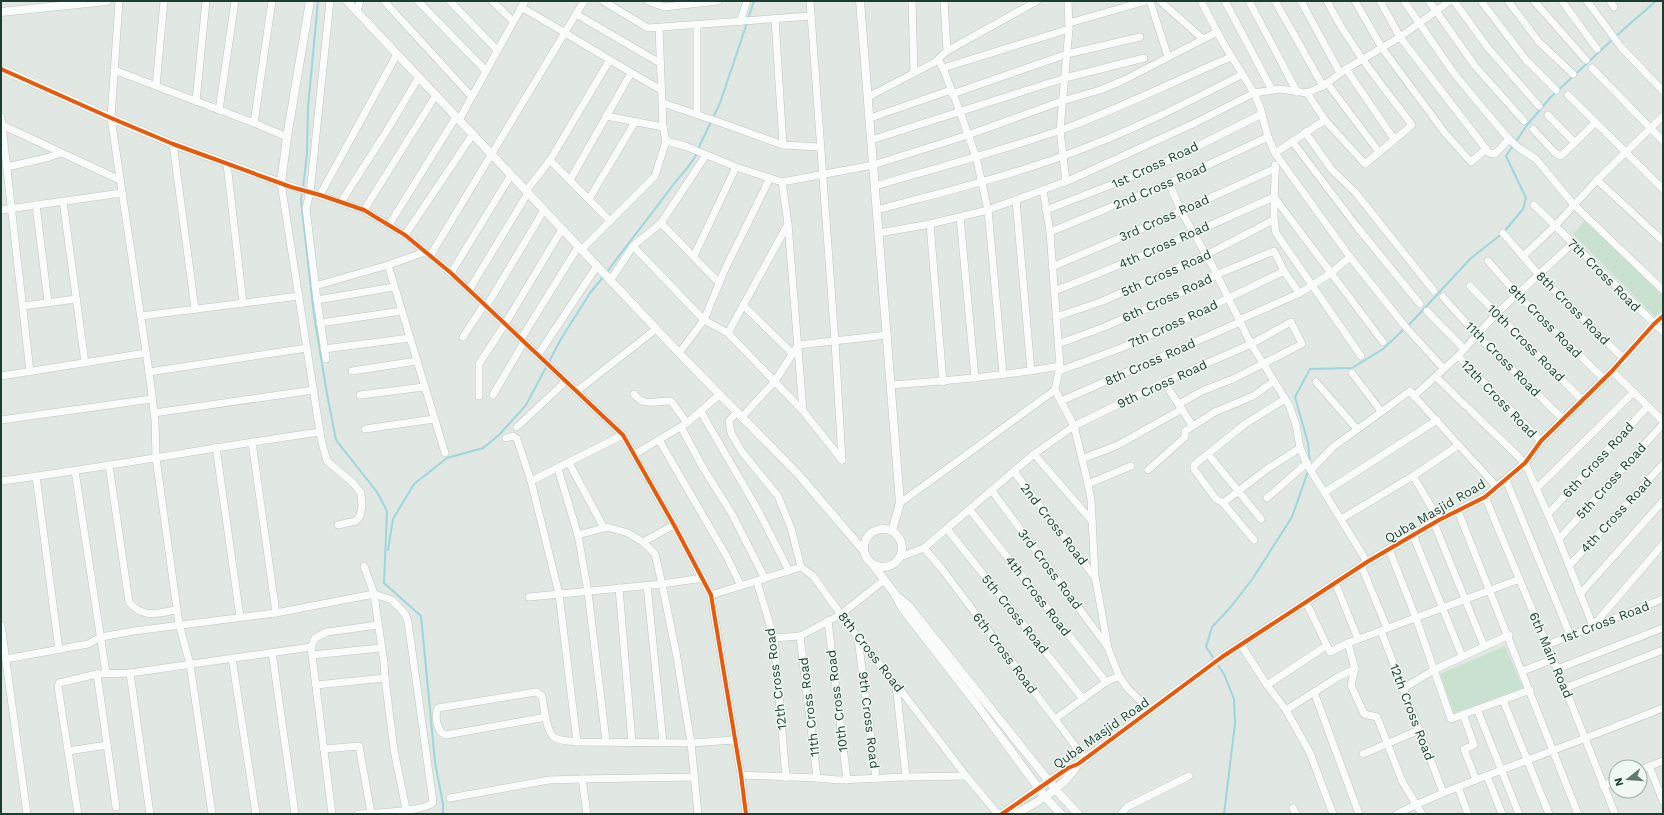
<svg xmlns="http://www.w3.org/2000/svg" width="1664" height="815" viewBox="0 0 1664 815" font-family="'Work Sans',sans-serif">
  <rect width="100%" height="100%" fill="#e1e8e4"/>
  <g fill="#c9e2cf">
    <polygon points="1585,220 1663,296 1663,309 1655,317 1573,234"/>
    <polygon points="1505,646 1523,688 1454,713 1440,674"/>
  </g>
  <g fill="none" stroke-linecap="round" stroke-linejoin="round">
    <g stroke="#9ed6da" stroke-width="2">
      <polyline points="748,19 754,1"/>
      <polyline points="1616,36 1656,1"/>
      <polyline points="698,149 720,103 747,23"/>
      <polyline points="303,188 307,153 308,107 318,1"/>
      <polyline points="302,192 301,200 314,315 327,394 336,440 377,492 387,511 384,583 421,616 435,762 443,804 443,814"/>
      <path d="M607,272C628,243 651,215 673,185C681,174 691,166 697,153"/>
      <polyline points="1408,326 1471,258 1503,233 1523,209 1526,198 1506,156 1527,125 1551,97 1613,39"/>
      <polyline points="1310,463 1308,443 1295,397 1310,369 1352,368 1383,349 1404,329"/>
      <polyline points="388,550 393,519 414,484 447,458 483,448 499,435 526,405 561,339 590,293 604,276"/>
      <polyline points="1215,660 1206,647 1212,627 1230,608 1253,578 1292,517 1308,471"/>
      <polyline points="1217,664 1224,674 1234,699 1235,724 1224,814"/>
    </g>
    <defs>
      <g id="minor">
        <polyline points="119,1 111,118 149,372 155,420 156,458 179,624 190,664 212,814"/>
        <polyline points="384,1 472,97"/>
        <polyline points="418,1 486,71"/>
        <polyline points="450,1 497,50"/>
        <polyline points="492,1 513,21"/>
        <polyline points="603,1 648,28 811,16"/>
        <polyline points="648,1 664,7 718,1"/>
        <polyline points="810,1 835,342 842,460"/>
        <polyline points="912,1 914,73"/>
        <polyline points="944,1 947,51"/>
        <polyline points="1150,1 1168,57"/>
        <polyline points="1160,1 1203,39"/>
        <polyline points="1201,1 1222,41 1254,93 1260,107 1268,137 1275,153 1350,257 1404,325 1443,368"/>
        <polyline points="1225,1 1272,90"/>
        <polyline points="1249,1 1297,92"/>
        <polyline points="1275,1 1323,86"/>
        <polyline points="1301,1 1340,73"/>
        <polyline points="1355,1 1382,48 1445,133 1471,162 1486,149"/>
        <polyline points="1380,1 1400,37 1489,153 1494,154 1496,153 1509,139"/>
        <polyline points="1404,1 1453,72 1481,106 1509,139 1519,148 1536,159 1574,205 1663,290"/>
        <polyline points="1429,1 1475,66 1524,121"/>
        <polyline points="1454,1 1488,48 1539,106"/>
        <polyline points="1481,1 1526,60 1556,90"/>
        <polyline points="1508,1 1539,42 1573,74"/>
        <polyline points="1534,1 1586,60"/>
        <polyline points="1562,1 1597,49"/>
        <polyline points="1587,1 1621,47 1663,91"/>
        <polyline points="1610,1 1614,7"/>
        <path d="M521,7C568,34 614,63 661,90"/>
        <polyline points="357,11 360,1"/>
        <polyline points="576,14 660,63"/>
        <polyline points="775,19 783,145"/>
        <polyline points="740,22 747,1"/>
        <polyline points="1069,23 1146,1"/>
        <polyline points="938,60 943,68 960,112 976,157 988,210 1003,374"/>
        <polyline points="943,68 1069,29"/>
        <polyline points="1592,68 1663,141"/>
        <polyline points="1346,69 1394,139"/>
        <polyline points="114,70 254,123 287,137"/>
        <polyline points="1327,83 1379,152"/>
        <polyline points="156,86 164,1"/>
        <path d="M1307,93L1325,120L1365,164L1412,125C1382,85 1349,45 1327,1"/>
        <polyline points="952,94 1067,54 1140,37"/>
        <polyline points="1568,95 1663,189"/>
        <polyline points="868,97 935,62 947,51 1037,1"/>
        <polyline points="196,101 206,1"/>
        <polyline points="663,103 719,122 783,145 820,147"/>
        <polyline points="219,110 235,1"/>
        <polyline points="697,114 697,25"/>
        <polyline points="1548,115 1575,143"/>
        <polyline points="606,116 663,127"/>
        <polyline points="1,117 30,372"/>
        <polyline points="870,118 951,90"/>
        <polyline points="459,120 525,1"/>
        <polyline points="254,123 272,1"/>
        <polyline points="2,125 120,180"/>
        <polyline points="1533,129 1555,153 1561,156 1595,123"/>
        <polyline points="1305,132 1332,170 1355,192 1434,291"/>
        <polyline points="871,140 1065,78 1144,58"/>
        <polyline points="666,141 685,146 736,167 782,182 873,165 968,135 1062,101 1100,90 1124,80 1217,32"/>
        <polyline points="1292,141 1358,228 1420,304"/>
        <polyline points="173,144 195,309"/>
        <polyline points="1275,153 1325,120"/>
        <polyline points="550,160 610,221"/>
        <polyline points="227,164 243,303"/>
        <path d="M1275,165C1276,189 1271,210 1276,233L1361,356"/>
        <polyline points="7,167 50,157 60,153"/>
        <polyline points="570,180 631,73"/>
        <polyline points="1597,180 1663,241"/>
        <polyline points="782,182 788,224 803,411"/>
        <polyline points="1066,182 1060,130 1069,29 1068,1"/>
        <polyline points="281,183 364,210 405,235 451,273 623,435 674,525 711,595 741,775 746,814"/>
        <polyline points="281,183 321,439 327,461 353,483 361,493 362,506 360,516 356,521 338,525"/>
        <polyline points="1169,183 1181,211 1213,267 1251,344 1289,405 1296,425 1300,448 1308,466 1367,562"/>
        <path d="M875,186C937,168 1000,151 1061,130C1119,109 1174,81 1231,57"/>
        <polyline points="1043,190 1050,232 1060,366 1055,390 1074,426 1088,484 1091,500 1095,576 1108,648 1119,676 1128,689 1150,710"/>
        <polyline points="526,191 550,160 609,61"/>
        <polyline points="320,195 397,54"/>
        <polyline points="589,199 635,122"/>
        <polyline points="1016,200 1031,371"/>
        <polyline points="63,201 85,363"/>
        <polyline points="341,202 386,132 419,77"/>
        <polyline points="36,205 48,302"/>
        <polyline points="1534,205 1663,332"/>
        <polyline points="1,210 122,193"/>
        <polyline points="364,210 436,95"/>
        <path d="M877,210C939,193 1002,178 1063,156C1125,134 1183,105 1241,75"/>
        <polyline points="1046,210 1121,181 1170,160 1262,114"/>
        <polyline points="960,217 975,378"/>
        <polyline points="661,223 719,283"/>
        <polyline points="930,224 943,382"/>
        <polyline points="389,225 456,117"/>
        <polyline points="1050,232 1169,183 1268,137"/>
        <polyline points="879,233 930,224 988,210 1070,180 1197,122 1254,93 1280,89 1307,93 1323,86 1346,69 1400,37 1450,1"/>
        <polyline points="1503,233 1539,275 1624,359"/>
        <polyline points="405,235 473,134"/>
        <polyline points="633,246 704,320 728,333 803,411 842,460"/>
        <polyline points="581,250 655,176 666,141 663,127 659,28"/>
        <polyline points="430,256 584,1"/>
        <polyline points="694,256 736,167"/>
        <polyline points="1523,256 1555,226 1597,180 1663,116"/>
        <polyline points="1488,261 1518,295 1604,379"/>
        <polyline points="388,265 445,453"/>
        <polyline points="1052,267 1141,229 1276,168"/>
        <polyline points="451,273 511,175"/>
        <polyline points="610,281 633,246 661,223 706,155"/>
        <polyline points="315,286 388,265 425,252"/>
        <polyline points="1470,286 1582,400"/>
        <polyline points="469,290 528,193"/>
        <path d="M1054,291C1129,263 1201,229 1274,197L1383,342"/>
        <polyline points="1443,297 1477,335 1564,420"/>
        <polyline points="317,300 394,287"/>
        <polyline points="743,305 793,354"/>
        <polyline points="23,306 76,299"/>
        <polyline points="486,307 544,210"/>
        <polyline points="1427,311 1464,349"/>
        <polyline points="141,316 299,296"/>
        <polyline points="1056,317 1103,301 1206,255 1273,220"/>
        <polyline points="1239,320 1300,293 1331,273 1350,257"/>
        <polyline points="320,323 402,311"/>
        <polyline points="728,333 788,224"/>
        <polyline points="463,337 484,305"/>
        <polyline points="521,339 578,247"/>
        <polyline points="1058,344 1104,327 1160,303 1216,275 1274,251 1284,271 1299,293"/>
        <polyline points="324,349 410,338"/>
        <polyline points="679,353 704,320 725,269 770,178"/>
        <polyline points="538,355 597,266"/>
        <polyline points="1458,356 1541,441"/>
        <polyline points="326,359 317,300 306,208 310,193 330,1"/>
        <polyline points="352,371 417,361"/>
        <polyline points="1059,371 1121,348 1175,324 1284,271"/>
        <polyline points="1612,371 1663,421"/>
        <polyline points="149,372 307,348"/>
        <polyline points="1352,373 1381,411"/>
        <polyline points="1,376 146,353"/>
        <polyline points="1436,377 1525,463 1557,535 1593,626 1663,544"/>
        <polyline points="1164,382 1192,425"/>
        <polyline points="1316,382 1357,429"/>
        <path d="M891,385C948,381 1004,376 1060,366"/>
        <polyline points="577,391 656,329"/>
        <path d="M634,394C644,408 656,400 671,401L687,423"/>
        <polyline points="360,395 424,387"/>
        <polyline points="493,395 524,342"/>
        <polyline points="479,396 479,364 505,324 562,229"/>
        <polyline points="1414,396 1497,487"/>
        <polyline points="1285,399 1245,424 1194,465 1194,469 1216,499 1223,503 1267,469 1300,448"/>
        <polyline points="1061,401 1240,322"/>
        <polyline points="701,412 759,512 789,571"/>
        <polyline points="737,412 729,421 731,433 742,452 778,496 791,528 801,567"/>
        <polyline points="154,413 314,390"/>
        <polyline points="742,417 775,381 798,345 887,335"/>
        <polyline points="1,420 152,399"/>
        <polyline points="517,427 566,381"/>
        <polyline points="681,427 702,466 732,514 765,579"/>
        <polyline points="365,429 434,419"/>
        <polyline points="506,438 513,436 517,439 531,481 559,594 577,742"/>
        <polyline points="659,440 727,557 741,586"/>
        <polyline points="252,442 276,613"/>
        <polyline points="216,447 240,617"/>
        <polyline points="635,454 687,423 719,395"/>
        <polyline points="1034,454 1092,521"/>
        <polyline points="1208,454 1261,519"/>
        <polyline points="1082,459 1118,445 1182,409"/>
        <polyline points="569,463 604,528"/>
        <path d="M109,465L129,602C143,619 157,613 177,610"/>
        <polyline points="558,469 578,535 588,592 606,741"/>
        <polyline points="1148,470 1185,437 1185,431 1215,412 1253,396 1274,381"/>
        <polyline points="1311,470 1333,447 1410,391 1414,396 1458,356 1496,314 1573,243"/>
        <polyline points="75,471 106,673"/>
        <polyline points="1014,472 1094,576"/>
        <polyline points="36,476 59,650"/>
        <polyline points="1413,476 1439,520"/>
        <polyline points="1506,480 1570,635"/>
        <path d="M1,481C108,467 214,447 320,432"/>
        <polyline points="531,481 623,435"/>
        <polyline points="1088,484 1131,466"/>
        <polyline points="1537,488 1634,392"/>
        <polyline points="992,491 1107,646"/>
        <polyline points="1325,492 1437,420"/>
        <polyline points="1485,497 1565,688 1615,814"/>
        <polyline points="1267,498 1307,463"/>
        <polyline points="900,503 1055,390"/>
        <polyline points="1223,503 1254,540"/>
        <polyline points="970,510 1106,682"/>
        <polyline points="1458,511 1578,814"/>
        <polyline points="1548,514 1648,406"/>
        <polyline points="1341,519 1413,476 1459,445"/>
        <polyline points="1434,523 1484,646"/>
        <polyline points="947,529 1083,699"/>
        <polyline points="578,535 607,527 628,533 643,542 655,554 662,584 676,652 691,743 698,814"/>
        <polyline points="1413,535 1462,656"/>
        <polyline points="1559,539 1663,424"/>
        <polyline points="643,542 674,525"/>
        <polyline points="924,548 942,569 1085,759"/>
        <polyline points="1389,549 1416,618 1451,719 1530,690"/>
        <polyline points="900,557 924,548 1034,454 1074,426 1164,382 1251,344 1291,322 1302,344 1233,379 1202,391 1179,404"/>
        <polyline points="1361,565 1387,628"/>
        <polyline points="364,566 374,594 384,663 385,678 394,750 407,814"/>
        <polyline points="1569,566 1663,464"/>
        <polyline points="757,582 774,638 786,778"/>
        <polyline points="1335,582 1358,639"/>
        <polyline points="647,585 663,742"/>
        <polyline points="619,588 632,742"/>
        <polyline points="1580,594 1663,501"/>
        <polyline points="711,595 801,567 813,576 858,638 896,684 966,776 998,814"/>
        <polyline points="529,597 662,584 703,578"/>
        <polyline points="1306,602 1330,652 1348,643 1520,579"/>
        <polyline points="828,621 847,780"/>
        <polyline points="1,625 27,814"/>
        <polyline points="1381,631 1443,792"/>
        <polyline points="800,636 817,778"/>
        <polyline points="774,638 800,636 840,615 884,580"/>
        <polyline points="858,638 876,778"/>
        <polyline points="1348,643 1355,669 1351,685 1364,714 1377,717 1402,781 1422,814"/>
        <polyline points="1241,645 1267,685 1286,710 1310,753 1333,814"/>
        <polyline points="1547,645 1663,599"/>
        <polyline points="272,652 295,814"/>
        <polyline points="312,655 381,648"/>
        <polyline points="232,658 256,814"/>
        <path d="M6,659L88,644L101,637L134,631L276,613L374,594L392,600L405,614L408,622L433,802C426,812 372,813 358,814"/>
        <polyline points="1557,669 1663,628"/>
        <polyline points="1523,671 1553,659"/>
        <polyline points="130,673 150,814"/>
        <polyline points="97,674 116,807"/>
        <polyline points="896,684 906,777"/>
        <polyline points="316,685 385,678"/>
        <polyline points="1267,685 1326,646"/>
        <polyline points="1565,688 1663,650"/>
        <polyline points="1402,689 1434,670 1509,635"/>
        <polyline points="1314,692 1359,814"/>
        <polyline points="1503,700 1549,814"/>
        <polyline points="1477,709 1519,814"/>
        <polyline points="1286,710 1338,677 1355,669"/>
        <polyline points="1463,714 1474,745 1464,749 1476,780"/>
        <path d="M546,717L446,735C437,732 434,717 438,708L536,692L542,696C544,706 546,733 555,738C561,741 570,741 577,742L691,743L734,740"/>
        <polyline points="1055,719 1106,682 1119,676"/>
        <polyline points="324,749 359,746 371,813"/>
        <polyline points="68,751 107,745"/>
        <polyline points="1363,754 1419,730"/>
        <polyline points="1649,766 1663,801"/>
        <polyline points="1640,770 1663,761"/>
        <polyline points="741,775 817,778 838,780 906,777 966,776"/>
        <polyline points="1487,776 1502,814"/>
        <polyline points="582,779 587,814"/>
        <polyline points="1603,786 1616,780"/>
        <polyline points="1458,787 1468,814"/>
        <polyline points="450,798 549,780 582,779 694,777"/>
        <polyline points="1293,808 1296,814"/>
        <polyline points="78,814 58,687 59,683 97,674 130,673 311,647"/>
        <polyline points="332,814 311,647 315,638 327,632 378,625"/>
        <polyline points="1121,814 1127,807 1189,776"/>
        <path d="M1397,814C1432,796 1468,783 1504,769C1557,749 1610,729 1663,708"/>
      </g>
      <g id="tertiary">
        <polyline points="347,1 679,353 798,474 863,550"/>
        <polyline points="860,1 900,503 892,531"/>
        <polyline points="1,12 107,1"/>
        <polyline points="1,69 111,118 173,144 281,183 287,137 310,1"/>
        <circle cx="883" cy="548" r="19"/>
        <polyline points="873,565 895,594 902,608 975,702 1045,797 1061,814"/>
        <polyline points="898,597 908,605 1056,790 1078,814"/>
        <polyline points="1002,814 1068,768 1078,764 1222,657 1367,562 1439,520 1485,497 1525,463 1541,441 1612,371 1654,324 1663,316"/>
        <path d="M1016,814C1039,801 1064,788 1078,764"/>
      </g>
    </defs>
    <use href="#minor" stroke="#bec5c1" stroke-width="8"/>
    <use href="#tertiary" stroke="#bec5c1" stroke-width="9"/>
    <use href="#minor" stroke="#fafcfb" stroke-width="7"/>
    <use href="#tertiary" stroke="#fafcfb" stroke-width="8"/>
    <defs>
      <g id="cycleway">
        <polyline points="1,69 111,118 173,144 291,187 320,195 364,210 405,235 451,273 623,435 674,525 711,595 741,775 746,814"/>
        <polyline points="1002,814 1068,768 1078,764 1222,657 1367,562 1439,520 1485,497 1525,463 1541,441 1612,371 1654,324 1663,316"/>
      </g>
    </defs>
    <use href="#cycleway" stroke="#eff8f2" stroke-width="6"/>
    <use href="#cycleway" stroke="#e8590c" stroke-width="4"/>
  </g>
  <g text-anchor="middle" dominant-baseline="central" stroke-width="3" stroke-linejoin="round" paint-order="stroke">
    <g font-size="13" fill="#1e3c32" stroke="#eff8f2">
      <text transform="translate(1155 165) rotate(-25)">1st Cross Road</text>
      <text transform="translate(1160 186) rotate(-23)">2nd Cross Road</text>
      <text transform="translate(1164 218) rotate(-24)">3rd Cross Road</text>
      <text transform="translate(1164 245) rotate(-24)">4th Cross Road</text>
      <text transform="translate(1166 273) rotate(-24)">5th Cross Road</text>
      <text transform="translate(1604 275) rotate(45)">7th Cross Road</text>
      <text transform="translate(1167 298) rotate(-25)">6th Cross Road</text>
      <text transform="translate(1573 308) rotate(45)">8th Cross Road</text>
      <text transform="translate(1545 321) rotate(45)">9th Cross Road</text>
      <text transform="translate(1173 324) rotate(-25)">7th Cross Road</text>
      <text transform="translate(1526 343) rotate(45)">10th Cross Road</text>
      <text transform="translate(1503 359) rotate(45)">11th Cross Road</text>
      <text transform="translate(1150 362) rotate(-24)">8th Cross Road</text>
      <text transform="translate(1162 384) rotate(-25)">9th Cross Road</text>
      <text transform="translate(1499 399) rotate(46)">12th Cross Road</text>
      <text transform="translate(1598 460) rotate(-47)">6th Cross Road</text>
      <text transform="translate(1611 481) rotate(-48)">5th Cross Road</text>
      <text transform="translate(1435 511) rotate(-30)">Quba Masjid Road</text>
      <text transform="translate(1616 515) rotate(-47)">4th Cross Road</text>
      <text transform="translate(1054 524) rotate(52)">2nd Cross Road</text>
      <text transform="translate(1050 569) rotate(53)">3rd Cross Road</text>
      <text transform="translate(1038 596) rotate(52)">4th Cross Road</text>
      <text transform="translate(1015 614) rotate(51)">5th Cross Road</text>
      <text transform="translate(1605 622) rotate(-21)">1st Cross Road</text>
      <text transform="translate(871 652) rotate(52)">8th Cross Road</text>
      <text transform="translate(1005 653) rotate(53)">6th Cross Road</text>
      <text transform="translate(1551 655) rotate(67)">6th Main Road</text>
      <text transform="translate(776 679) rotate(-97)">12th Cross Road</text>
      <text transform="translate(837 701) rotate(-97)">10th Cross Road</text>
      <text transform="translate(809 707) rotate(-97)">11th Cross Road</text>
      <text transform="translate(1412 712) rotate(69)">12th Cross Road</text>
      <text transform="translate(869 720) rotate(83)">9th Cross Road</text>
      <text transform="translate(1101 733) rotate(-35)">Quba Masjid Road</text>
    </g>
  </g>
  <rect width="1664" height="815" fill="none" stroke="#1e3c32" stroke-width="4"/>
  <g transform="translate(1628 779) rotate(253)"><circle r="19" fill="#eff8f2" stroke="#9bada5"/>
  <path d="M0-3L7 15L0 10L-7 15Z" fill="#627870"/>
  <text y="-6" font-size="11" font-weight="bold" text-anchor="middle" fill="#1e3c32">N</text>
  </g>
</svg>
